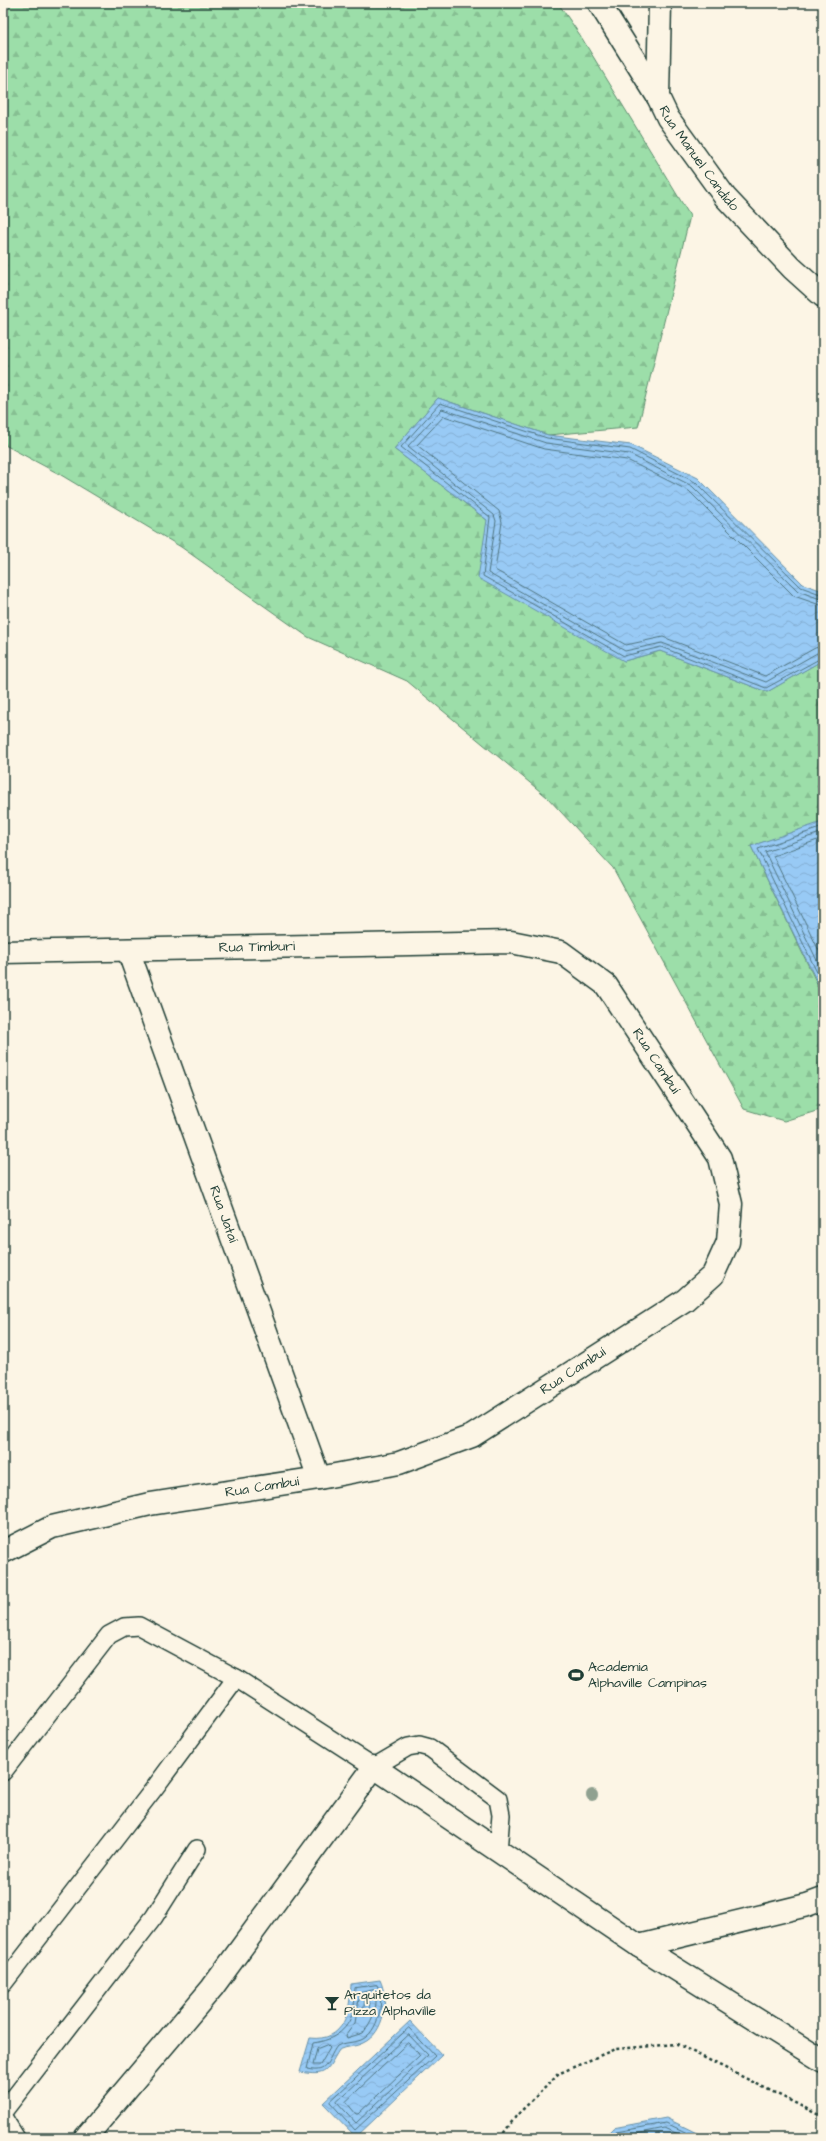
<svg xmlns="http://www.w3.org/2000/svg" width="826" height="2141" viewBox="0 0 826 2141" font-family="'Architects Daughter',sans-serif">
  <defs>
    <pattern id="forest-firs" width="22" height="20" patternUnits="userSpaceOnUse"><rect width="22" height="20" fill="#9cdea9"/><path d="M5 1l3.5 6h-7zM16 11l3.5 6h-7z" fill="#86bf92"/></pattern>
    <pattern id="water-waves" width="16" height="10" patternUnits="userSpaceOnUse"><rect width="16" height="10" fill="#98caf5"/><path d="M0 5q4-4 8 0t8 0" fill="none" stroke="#83aed3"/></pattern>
  </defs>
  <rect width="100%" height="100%" fill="#fcf5e5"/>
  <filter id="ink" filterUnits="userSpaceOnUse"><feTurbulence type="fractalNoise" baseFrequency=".025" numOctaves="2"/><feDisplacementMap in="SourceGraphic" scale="8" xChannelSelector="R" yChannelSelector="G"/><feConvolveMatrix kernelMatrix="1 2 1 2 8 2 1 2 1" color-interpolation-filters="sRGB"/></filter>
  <g filter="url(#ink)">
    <polygon fill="url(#forest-firs)" stroke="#5e8e6e" points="3,3 558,3 580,35 690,216 638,427 548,435 438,398 394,449 487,520 624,661 660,651 767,692 823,660 823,823 751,846 823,996 823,1109 784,1121 744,1109 613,868 547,797 407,681 308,637 181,547 61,475 3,444"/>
    <g fill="url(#water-waves)" stroke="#6892a8">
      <polygon points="438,398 548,435 631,445 698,478 803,584 823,591 823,660 767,692 660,651 624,661 478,578 487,520 394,449"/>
      <polygon points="819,823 823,823 823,994 751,846"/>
      <path d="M380,1980C389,1999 385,2033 363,2043C356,2047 347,2046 339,2050C326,2071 328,2077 300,2072L310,2038C345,2042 350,2011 351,1984Z"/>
      <polygon points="410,2021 442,2055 356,2137 323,2103"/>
      <polygon points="666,2118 707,2138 603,2138 613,2128"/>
    </g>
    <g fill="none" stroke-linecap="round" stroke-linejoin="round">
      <g stroke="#4f7581" stroke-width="1">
        <polyline points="823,595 801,587 695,482 630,449 547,438 440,403 401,447 490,517 483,576 624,656 661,647 766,688 823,657"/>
        <polyline points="823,600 798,591 692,486 629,454 546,443 442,409 408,446 494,515 496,521 488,573 625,651 662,643 766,682 817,653 823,652"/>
        <polyline points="823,606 794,596 689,491 627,460 544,449 444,416 417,445 499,511 502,522 495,570 626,645 663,637 765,676 815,648 823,646"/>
        <polyline points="823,827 758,849 823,985"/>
        <polyline points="823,832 765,852 823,973"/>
        <polyline points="823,838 773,856 823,959"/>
        <path d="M377,1985C386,2000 378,2033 361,2040C353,2043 345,2042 337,2046C326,2061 329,2074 307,2069L313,2043C335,2040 350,2029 354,2007C355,2001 354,1994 355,1988Z"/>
        <path d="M374,1990C380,2005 372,2021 363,2033L347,2038L346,2035L355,2023L360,1993Z"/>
        <path d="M368,1997C371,2002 370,2012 365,2015L363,2013L365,1999Z"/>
        <polygon points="409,2028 435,2056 355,2130 330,2102"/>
        <polygon points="409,2035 428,2055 356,2123 337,2102"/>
        <polygon points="408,2043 419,2053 420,2055 358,2114 356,2114 346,2102"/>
        <polygon points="327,2045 330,2048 320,2065 313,2065 317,2049"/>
        <polyline points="608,2138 616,2132 666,2123 698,2138"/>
        <polyline points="616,2138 665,2128 687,2138"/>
      </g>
      <defs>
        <g id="service">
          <polyline points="3,1772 109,1635 124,1627 139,1626 236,1678 374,1767 408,1747 419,1745 430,1748 498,1799 501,1815 498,1851"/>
          <polyline points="3,1984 156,1786 236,1678"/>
          <polyline points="3,2112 154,1917 197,1849"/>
          <polyline points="3,2117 16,2138"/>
        </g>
        <g id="minor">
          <path id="s1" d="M599,3L658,97L668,118L725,197L792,268L823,296"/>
          <polyline points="658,97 660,3"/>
          <path id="s2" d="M128,950L319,1478"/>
          <path id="s3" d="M3,952L511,942L561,952L606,985L720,1158L731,1204L728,1242L713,1275L685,1300L472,1436L399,1463L319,1478L150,1504L52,1527L3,1552"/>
          <polyline points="639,1946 807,1905 823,1899"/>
          <polyline points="85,2138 212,1988 374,1767 639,1946 823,2061"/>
        </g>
      </defs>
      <use href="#service" stroke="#1f3d34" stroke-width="20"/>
      <use href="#minor" stroke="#1f3d34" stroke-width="25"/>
      <polyline stroke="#1f3d34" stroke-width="2.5" stroke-dasharray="3 3" stroke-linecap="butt" points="500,2138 517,2115 560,2073 615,2049 677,2044 823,2117"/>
      <use href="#service" stroke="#fcf5e5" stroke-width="17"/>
      <use href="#minor" stroke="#fcf5e5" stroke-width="22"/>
    </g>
    <circle fill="#90a190" cx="592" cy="1795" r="6"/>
  </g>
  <defs>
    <symbol id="stadium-bare" viewBox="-9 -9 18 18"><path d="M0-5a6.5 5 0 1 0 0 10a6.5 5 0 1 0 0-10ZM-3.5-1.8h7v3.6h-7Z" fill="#1f3d34" stroke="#fcf5e5" stroke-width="2.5" paint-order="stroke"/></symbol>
    <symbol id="bar-bare" viewBox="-9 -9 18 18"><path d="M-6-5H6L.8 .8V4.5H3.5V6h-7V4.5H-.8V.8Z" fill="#1f3d34" stroke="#fcf5e5" stroke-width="2.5" paint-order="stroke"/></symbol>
  </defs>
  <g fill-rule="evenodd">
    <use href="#stadium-bare" x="565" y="1664" width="22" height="22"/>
    <use href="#bar-bare" x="321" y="1992" width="22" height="22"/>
  </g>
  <g text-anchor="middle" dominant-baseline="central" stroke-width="4" stroke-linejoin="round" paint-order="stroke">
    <g font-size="14" fill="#1f3d34" stroke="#fcf5e5">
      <text stroke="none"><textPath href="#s1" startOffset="185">Rua Manuel Candido</textPath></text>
      <text stroke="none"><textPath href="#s3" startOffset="254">Rua Timburi</textPath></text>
      <text stroke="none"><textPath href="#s3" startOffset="706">Rua Cambuí</textPath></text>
      <text stroke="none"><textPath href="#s2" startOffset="281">Rua Jataí</textPath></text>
      <text transform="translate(573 1371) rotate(-33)">Rua Cambuí</text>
      <text transform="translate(262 1487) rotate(-9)">Rua Cambuí</text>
    </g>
    <g font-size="14" fill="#1f3d34" stroke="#fcf5e5" text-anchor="start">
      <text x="588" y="1667">Academia<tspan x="588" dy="16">Alphaville Campinas</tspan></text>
      <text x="344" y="1995">Arquitetos da<tspan x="344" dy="16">Pizza Alphaville</tspan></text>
    </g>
  </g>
  <rect width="826" height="2141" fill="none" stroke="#fcf5e5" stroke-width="16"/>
  <rect x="8" y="8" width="810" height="2125" fill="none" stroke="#1f3d34" stroke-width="1.5" filter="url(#ink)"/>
</svg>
